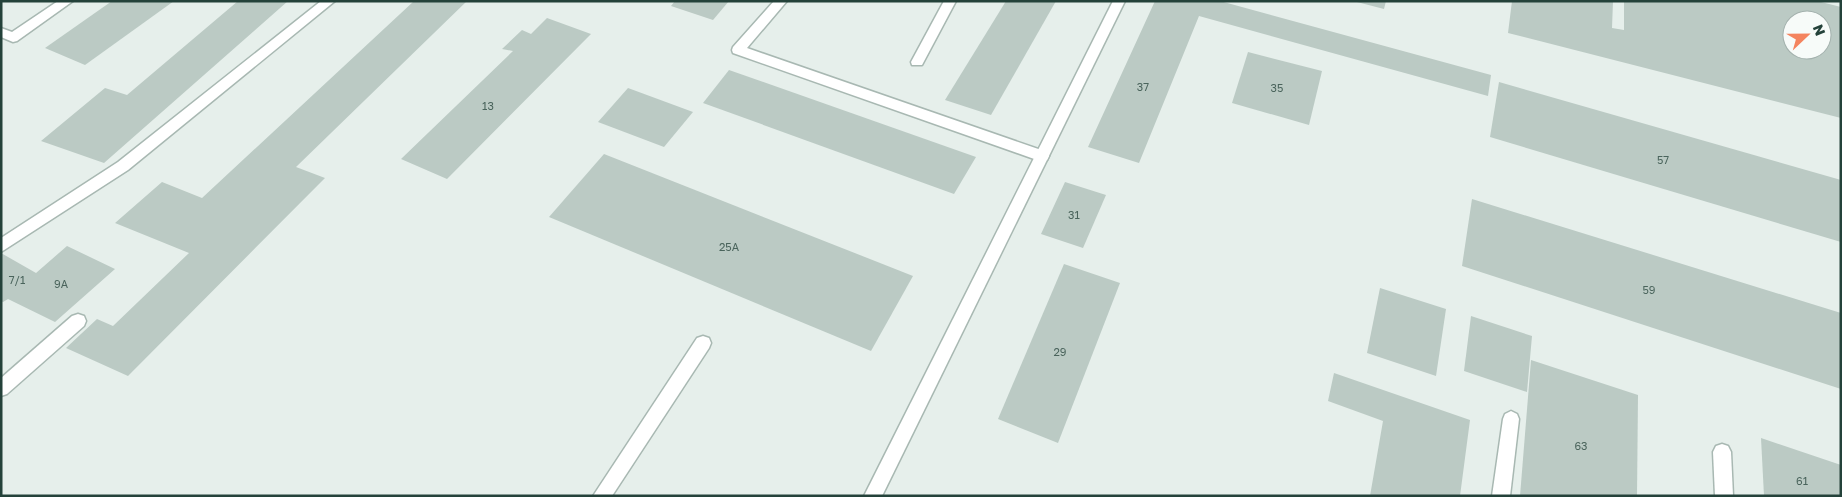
<svg xmlns="http://www.w3.org/2000/svg" width="1842" height="497" viewBox="0 0 1842 497" font-family="'Golos Text',sans-serif">
  <rect width="100%" height="100%" fill="#e6efeb"/>
  <g fill="#bbcac4" fill-rule="evenodd">
    <polygon points="112,1 174,1 85,65 45,48"/>
    <polygon points="238,1 288,1 104,163 41,141 105,88 127,95"/>
    <polygon points="414,1 467,1 296,167 325,178 128,376 66,348 97,319 113,326 189,253 115,223 162,182 202,198"/>
    <polygon points="675,1 729,1 713,20 671,6"/>
    <polygon points="1006,1 1056,1 991,115 945,100"/>
    <polygon points="1155,1 1220,1 1491,75 1488,96 1199,16 1139,163 1088,147"/>
    <polygon points="1353,1 1386,1 1384,9"/>
    <path d="M1512,1H1613L1612,28L1624,30V1H1817L1841,7V118L1508,33ZM1792,20H1822V50H1792Z"/>
    <polygon points="547,18 591,34 447,179 401,159 513,51 502,49 522,30 531,34"/>
    <polygon points="1248,52 1322,71 1309,125 1232,103"/>
    <polygon points="729,70 976,157 954,194 703,103"/>
    <polygon points="1499,82 1841,180 1841,242 1490,137"/>
    <polygon points="628,88 693,112 664,147 598,122"/>
    <polygon points="604,154 913,276 871,351 549,217"/>
    <polygon points="1065,182 1106,195 1083,248 1041,234"/>
    <polygon points="1472,199 1841,313 1841,389 1462,266"/>
    <polygon points="67,246 115,269 55,322 8,299 3,302 1,301 1,253 36,273"/>
    <polygon points="1064,264 1120,283 1058,443 998,419"/>
    <polygon points="1380,288 1446,309 1436,376 1367,353"/>
    <polygon points="1471,316 1532,336 1527,392 1464,371"/>
    <polygon points="1531,360 1638,395 1637,496 1520,496"/>
    <polygon points="1334,373 1470,420 1460,496 1370,496 1383,421 1328,401"/>
    <polygon points="1761,438 1841,465 1841,496 1764,496"/>
  </g>
  <g fill="none" stroke-linecap="round" stroke-linejoin="round">
    <defs>
      <g id="lane">
        <polygon points="58,1 73,1 17,41 13,42 1,37 1,28 12,32"/>
        <polygon points="321,1 335,1 128,170 1,252 1,238 118,162"/>
        <polygon points="774,1 787,1 747,48 1047,152 1049,156 1047,160 1042,161 1037,160 733,53 732,50 733,47"/>
        <polygon points="944,1 956,1 922,65 912,65 911,62"/>
        <polygon points="78,314 84,316 86,321 84,326 7,394 1,396 1,378 72,316"/>
        <polygon points="703,336 709,338 711,343 709,348 612,496 593,496 697,338"/>
        <polygon points="1511,411 1517,414 1519,419 1510,496 1492,496 1503,419 1505,414"/>
        <polygon points="1722,444 1728,446 1731,452 1733,496 1715,496 1713,452 1716,446"/>
      </g>
      <polygon id="street" points="1113,1 1125,1 882,496 864,496"/>
    </defs>
    <use href="#lane" stroke="#a8b8b2" stroke-width="3"/>
    <use href="#street" stroke="#a8b8b2" stroke-width="3"/>
    <use href="#lane" fill="#fff" fill-rule="evenodd"/>
    <use href="#street" fill="#fff" fill-rule="evenodd"/>
  </g>
  <g text-anchor="middle" dominant-baseline="central" stroke-width="4.5" stroke-linejoin="round" paint-order="stroke">
    <g font-size="11" fill="#4a645c">
      <text x="1143" y="86">37</text>
      <text x="1277" y="87">35</text>
      <text x="488" y="105">13</text>
      <text x="1663" y="159">57</text>
      <text x="1074" y="214">31</text>
      <text x="729" y="246">25А</text>
      <text x="17" y="279">7/1</text>
      <text x="61" y="283">9А</text>
      <text x="1649" y="289">59</text>
      <text x="1060" y="351">29</text>
      <text x="1581" y="445">63</text>
      <text x="1802" y="480">61</text>
    </g>
  </g>
  <rect width="1842" height="497" fill="none" stroke="#24423a" stroke-width="5"/>
  <g transform="translate(1807 35) rotate(68)"><circle r="24" fill="#f7fbf9" stroke="#a3b1ad"/>
  <path d="M0-4L9 19L0 12L-9 19Z" fill="#f4845f"/>
  <text y="-8" font-size="14" font-weight="bold" text-anchor="middle" fill="#24423a">N</text>
  </g>
</svg>
